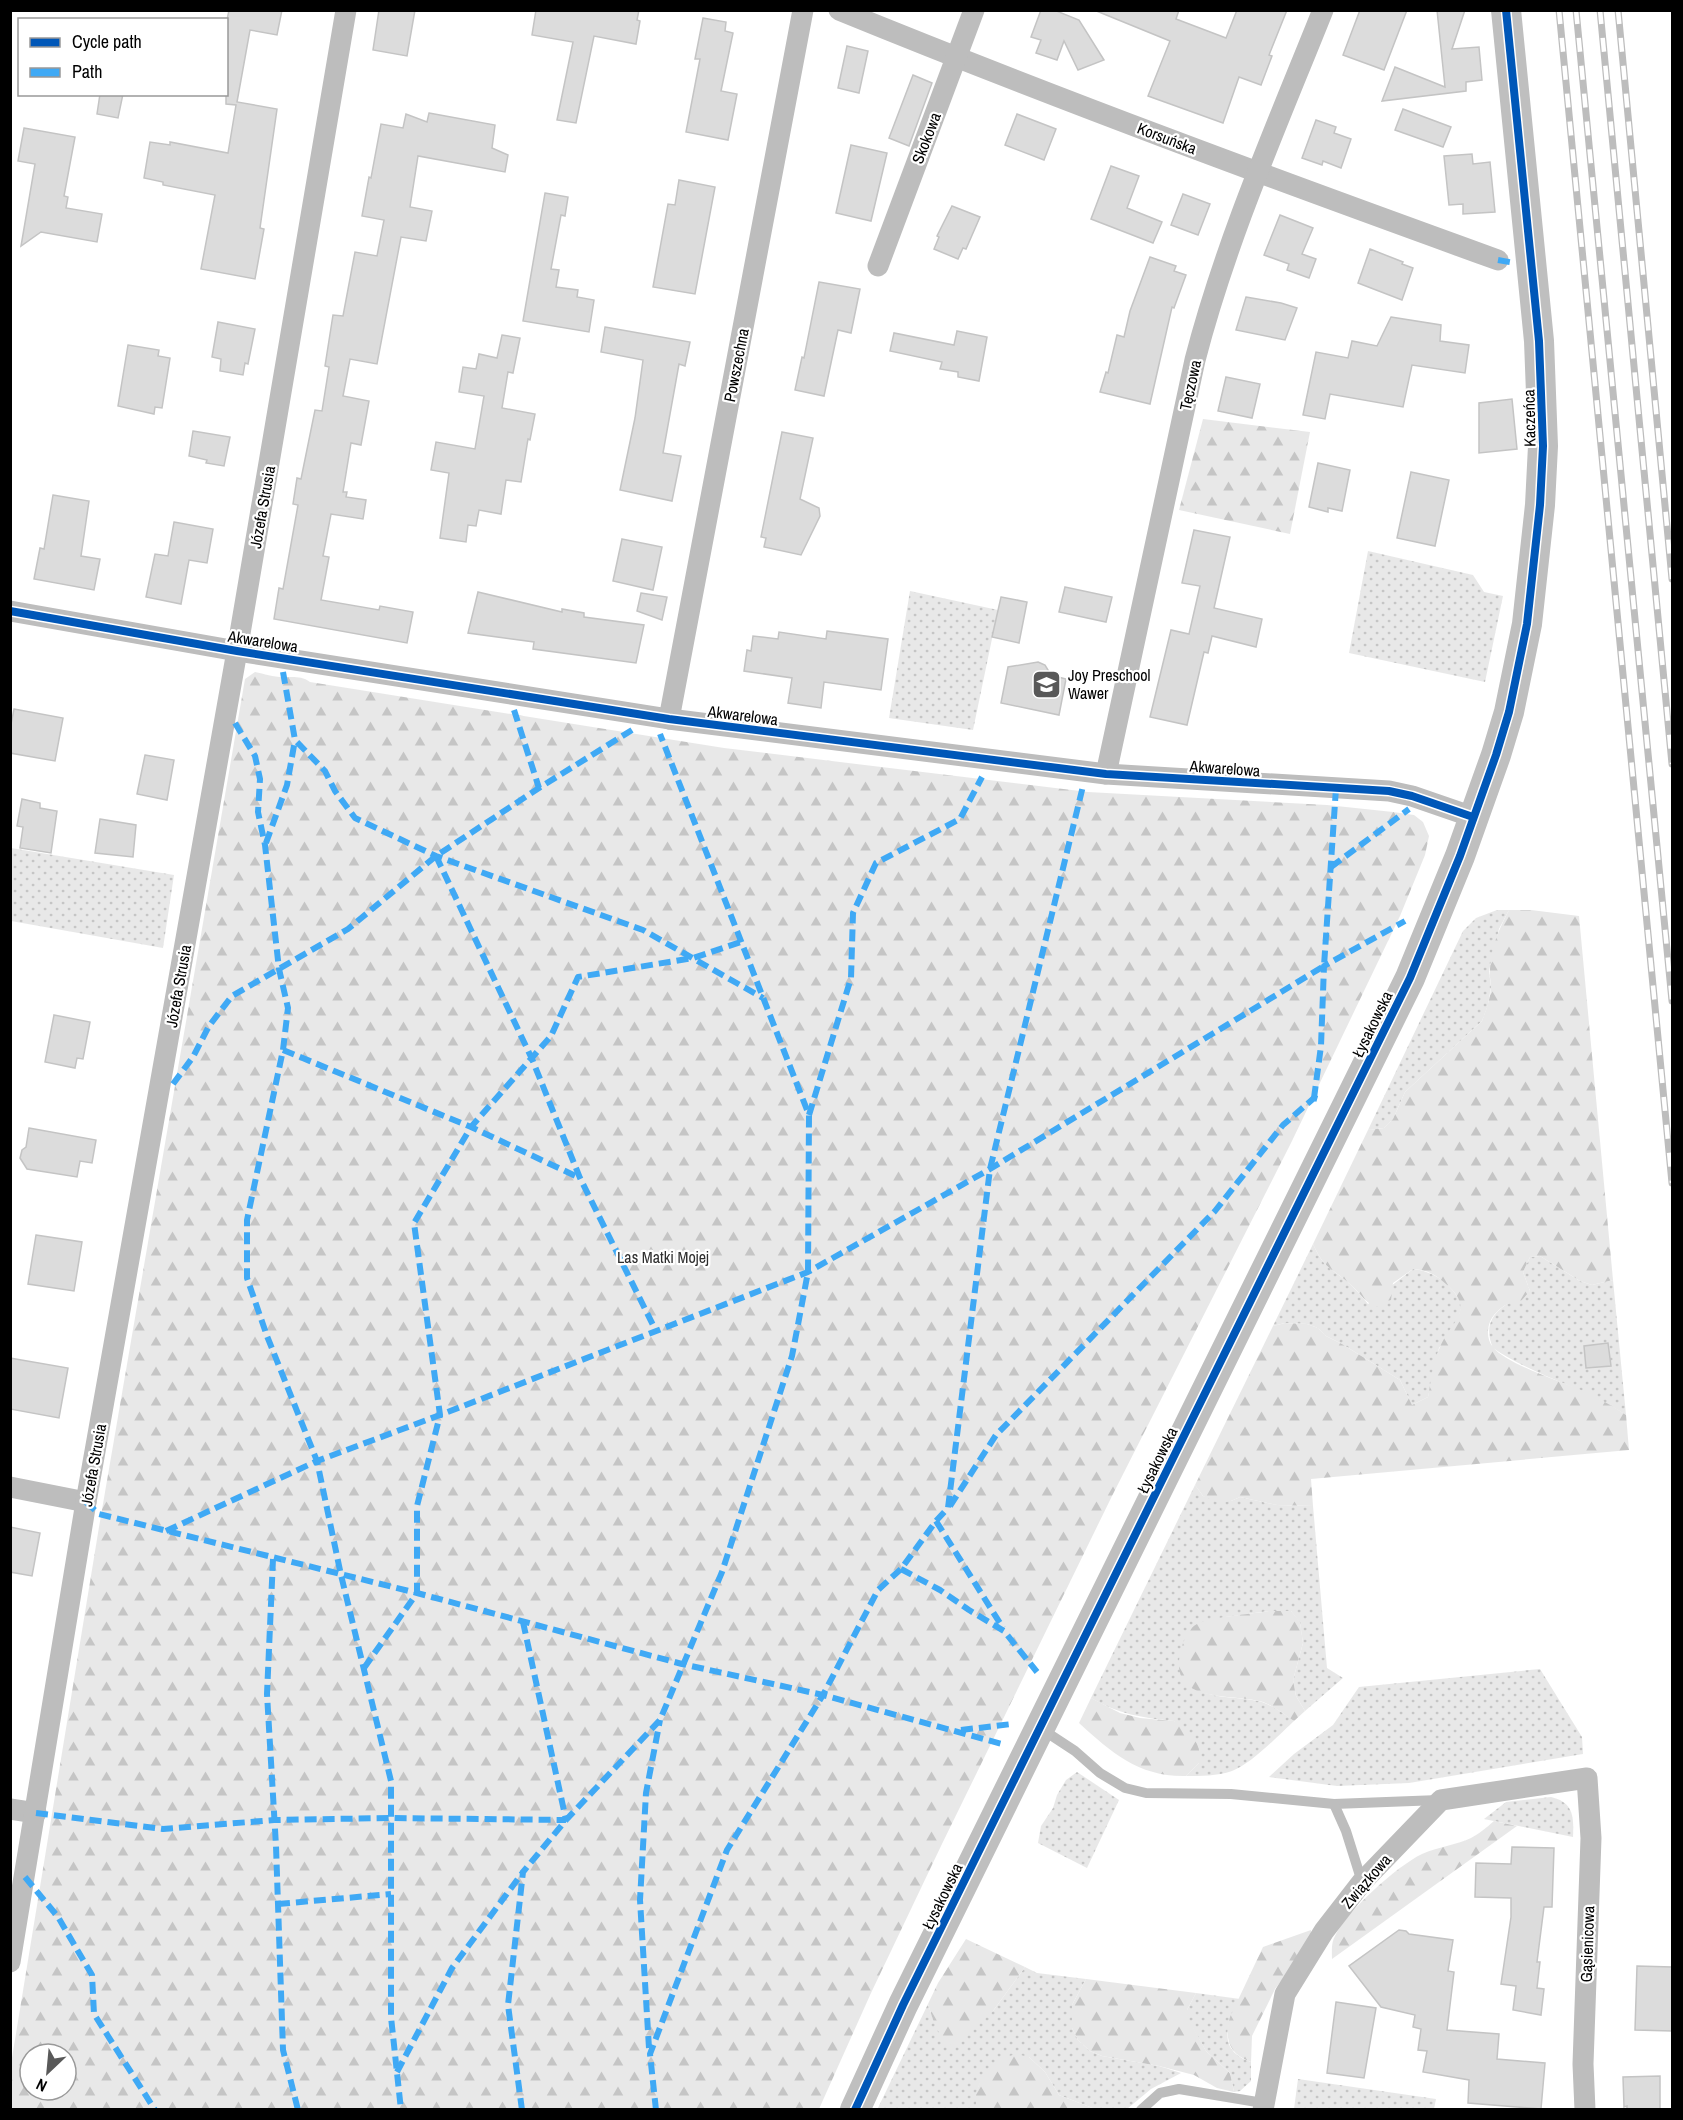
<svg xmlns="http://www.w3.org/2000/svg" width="1683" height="2120" viewBox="0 0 1683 2120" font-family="'Archivo Narrow',sans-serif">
  <defs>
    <pattern id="grass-dots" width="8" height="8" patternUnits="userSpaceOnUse" patternTransform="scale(1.5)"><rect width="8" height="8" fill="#e8e8e8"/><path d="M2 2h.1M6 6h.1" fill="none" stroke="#c5c5c5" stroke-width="1.8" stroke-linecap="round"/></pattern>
    <pattern id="forest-firs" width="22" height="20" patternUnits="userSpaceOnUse" patternTransform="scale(1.5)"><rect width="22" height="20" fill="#e8e8e8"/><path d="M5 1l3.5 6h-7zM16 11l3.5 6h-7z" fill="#c5c5c5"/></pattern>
  </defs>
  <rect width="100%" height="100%" fill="#fff"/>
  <g fill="url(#grass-dots)">
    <polygon points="1368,551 1473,575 1484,592 1503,596 1485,682 1349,653"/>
    <polygon points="910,591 998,610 973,730 889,718"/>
    <polygon points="11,848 174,875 163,948 11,921"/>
    <polygon points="1497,910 1509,910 1499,929 1489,971 1491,987 1488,1005 1482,1021 1405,1092 1393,1119 1384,1128 1368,1130 1463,931 1476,918"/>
    <path d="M1313,1244C1325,1271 1333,1268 1352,1286C1358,1292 1363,1298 1368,1304L1413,1269C1434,1271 1453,1285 1462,1305L1457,1323L1439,1348L1428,1397L1412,1405L1400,1380L1342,1344L1326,1336L1318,1328L1307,1324L1285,1323L1273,1326Z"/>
    <path d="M1540,1256L1580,1281L1592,1285L1613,1280L1626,1415C1584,1387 1534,1376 1493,1348C1479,1315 1506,1304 1530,1291L1523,1272L1530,1257Z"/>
    <path d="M1195,1485L1203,1496L1231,1501L1240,1497L1277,1505L1313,1506L1327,1668L1343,1678L1305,1711L1296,1696L1293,1680L1303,1643L1300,1623L1291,1611H1269L1226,1617L1190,1686C1215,1701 1235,1695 1262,1702C1274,1706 1284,1714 1294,1721C1280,1734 1250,1765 1232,1771C1217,1776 1201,1776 1186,1776L1199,1763L1174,1721C1143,1718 1118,1714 1091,1698Z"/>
    <polygon points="1540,1669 1582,1737 1583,1754 1409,1783 1337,1786 1269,1777 1294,1754 1333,1725 1359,1687"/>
    <polygon points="1077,1772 1119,1800 1087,1868 1038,1843 1041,1826 1053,1808 1057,1795 1066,1780"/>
    <path d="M1551,1797C1573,1802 1574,1816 1573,1837L1484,1819L1506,1802Z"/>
    <path d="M1025,1967L1037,1973L1086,1979L1072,2005V2028L1078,2040L1090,2051L1102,2056L1159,2066L1181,2073L1151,2089L1127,2109H1095L1059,2095L1045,2072L1029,2057C995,2069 975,2068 976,2109L877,2110L928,2004L933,2019L993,2011Z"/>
    <path d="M1196,1993L1240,1999C1227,2023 1216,2050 1251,2062V2081L1240,2091L1234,2092L1230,2073L1206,2051L1187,2018V2010Z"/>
    <polygon points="1298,2079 1436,2099 1434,2109 1294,2109"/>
  </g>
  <g fill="url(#forest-firs)" fill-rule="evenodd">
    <polygon points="1203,419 1310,432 1290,534 1179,510"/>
    <path d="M255,672C265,674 276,678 286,677C294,677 302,676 310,682L724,748L1088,792L1327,805L1393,812L1414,815L1423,822L1429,836L1425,855L1400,916L1291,1143L1112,1496L941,1846L871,1993L819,2109H11V2064L99,1527L245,679ZM30,2054H66V2090H30Z"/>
    <path d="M1509,910H1531L1579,916L1613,1280L1592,1285L1580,1281L1540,1256L1530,1257L1523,1272L1530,1291L1520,1302C1510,1302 1503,1305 1496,1313C1487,1321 1485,1338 1493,1347C1506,1364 1560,1381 1581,1390C1597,1397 1611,1405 1626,1415L1629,1450L1311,1479L1313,1506L1277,1505L1240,1497L1231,1501L1219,1503L1203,1496L1195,1485L1273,1326L1285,1323L1307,1324L1318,1328L1326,1336L1342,1344L1400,1380L1412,1405L1428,1397C1431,1381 1433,1361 1440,1347C1452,1320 1476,1310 1446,1284C1435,1274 1427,1270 1413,1269L1393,1283L1391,1300L1377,1307C1365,1303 1361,1294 1352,1286C1333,1268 1325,1271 1313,1244L1368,1130L1384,1128L1393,1119L1405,1092L1482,1021C1486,1010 1490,1000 1491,988C1491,982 1489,975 1490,969C1491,947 1499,929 1509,910Z"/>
    <path d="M1269,1611H1291L1300,1622L1303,1643L1293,1680L1296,1696L1305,1711L1294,1721C1285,1715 1274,1706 1263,1702C1230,1692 1164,1706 1182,1646C1185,1638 1189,1628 1197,1624C1212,1617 1251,1614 1269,1611Z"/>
    <path d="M1091,1698L1120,1713L1140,1718L1174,1721L1195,1737L1199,1750V1763L1186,1776C1139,1777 1112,1753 1079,1723Z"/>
    <path d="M1494,1821L1517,1826L1332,1959C1332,1951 1331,1943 1335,1936C1347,1911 1397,1866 1422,1854C1438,1847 1456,1845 1471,1838C1479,1834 1487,1827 1494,1821Z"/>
    <path d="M1311,1930V1937L1304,1951L1275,1989L1252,2036L1251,2062C1229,2054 1224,2039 1230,2017L1263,1947Z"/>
    <path d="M966,1939L1025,1967L993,2011L954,2047C938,2039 933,2020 928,2004L938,1983Z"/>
    <polygon points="1086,1979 1196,1993 1187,2010 1188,2018 1206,2051 1230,2073 1234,2092 1217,2088 1194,2075 1159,2066 1102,2056 1090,2051 1078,2040 1072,2028 1072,2005"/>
    <polygon points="1016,2054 1029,2057 1045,2072 1059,2095 1095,2109 976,2109 976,2093 981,2079 1000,2059"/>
  </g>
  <g fill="#dcdcdc" stroke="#c4c4c4" stroke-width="1.5">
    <polygon points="229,10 282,10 277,35 250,30 237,102 277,109 260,228 264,229 255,279 201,269 215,195 163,185 163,182 144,178 150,142 170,145 170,142 228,153 236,105 226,104 226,25"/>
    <polygon points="379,10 415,10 407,56 373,50"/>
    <polygon points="536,10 639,10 637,20 640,21 636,44 594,36 576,123 557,120 573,42 532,35"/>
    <polygon points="1041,10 1054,10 1079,20 1104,60 1078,70 1064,41 1057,60 1036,53 1041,40 1031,37"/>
    <polygon points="1094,10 1179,10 1176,19 1226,38 1237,10 1287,10 1269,55 1272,56 1261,85 1239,77 1223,123 1148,96 1170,41"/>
    <polygon points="1360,10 1407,10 1384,70 1343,55"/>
    <polygon points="1437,10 1465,10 1452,49 1479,47 1482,80 1466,82 1466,91 1382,101 1395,67 1445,87"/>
    <polygon points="703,18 726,22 725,31 733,33 721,91 737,94 728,140 686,132 700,59 695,59"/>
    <polygon points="847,46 868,51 859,93 838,88"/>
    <polygon points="913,75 932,83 909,146 889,138"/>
    <polygon points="100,94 123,94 118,118 97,114"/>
    <polygon points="1403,109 1451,127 1443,147 1395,130"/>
    <polygon points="429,113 495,125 492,148 508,155 505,172 418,156 410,207 432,211 426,241 401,237 377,364 350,359 343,396 369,401 361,445 351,443 343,492 347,492 346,497 366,500 363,519 331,514 323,556 329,557 321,600 379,610 380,606 413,612 407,643 274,619 279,588 283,589 298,505 293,504 297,478 301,479 315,410 322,411 329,367 325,366 333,315 343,316 355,252 377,256 384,220 362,216 369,177 371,178 381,124 403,128 406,114 427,122"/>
    <polygon points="1017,114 1056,129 1044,160 1005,145"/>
    <polygon points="1316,120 1336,127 1334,133 1351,139 1341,168 1323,161 1322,165 1302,158"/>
    <polygon points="24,128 75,137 64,196 68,197 66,208 102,214 97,242 41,232 21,246 35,164 18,161"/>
    <polygon points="851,145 887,153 871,221 836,213"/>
    <polygon points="1472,154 1473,164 1490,162 1495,212 1463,214 1463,204 1449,205 1444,156"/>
    <polygon points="1111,166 1139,176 1127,208 1162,222 1153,243 1091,219"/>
    <polygon points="679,180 715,187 695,294 653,287 668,204 675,205"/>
    <polygon points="545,193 568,197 565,216 561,215 551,269 559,270 556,287 578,290 577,297 594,300 589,332 523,321"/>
    <polygon points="1183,194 1210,204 1198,235 1171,225"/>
    <polygon points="952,206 980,217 966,249 963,248 958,259 934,249 939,237 937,236"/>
    <polygon points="1280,215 1313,228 1302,254 1316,259 1309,278 1287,270 1289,264 1264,255"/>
    <polygon points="1370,249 1403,262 1402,264 1413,268 1402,300 1358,283"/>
    <polygon points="1150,257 1176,266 1174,271 1186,275 1174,308 1172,307 1150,404 1100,392 1106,372 1108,373 1117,335 1124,337 1130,311"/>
    <polygon points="819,282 860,289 851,333 838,330 824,396 795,390 802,357 804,358"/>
    <polygon points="1246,297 1281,303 1297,308 1285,340 1236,330"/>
    <polygon points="1391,317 1441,325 1440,341 1469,345 1465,373 1412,365 1403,407 1330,394 1325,419 1303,415 1316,352 1348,358 1352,341 1377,346"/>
    <polygon points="218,322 255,329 248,364 245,363 243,375 220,371 221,359 212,357"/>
    <polygon points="605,327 690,342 685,366 679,364 663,453 681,456 672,501 620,490 635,418 643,360 601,352"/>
    <polygon points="957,331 987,337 979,381 958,377 958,372 940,369 942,362 890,351 894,333 954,345"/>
    <polygon points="502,335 520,338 513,373 508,372 502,408 535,414 530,440 528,439 521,482 506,480 501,514 479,510 476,526 468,525 466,542 440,538 449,473 431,470 436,442 475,449 484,396 459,392 463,367 476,369 479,354 497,358"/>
    <polygon points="128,345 159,350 158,356 170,358 162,408 155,407 154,414 118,406"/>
    <polygon points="1226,377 1260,384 1252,418 1218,411"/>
    <polygon points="1512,399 1517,449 1479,453 1479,403"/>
    <polygon points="193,431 230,437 224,466 206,463 207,460 189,456"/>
    <polygon points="782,432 813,438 800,499 819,508 820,516 801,555 764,547 766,538 761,537"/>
    <polygon points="1318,463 1350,470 1342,511 1328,508 1328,512 1309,507"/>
    <polygon points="1411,472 1449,480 1435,546 1397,538"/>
    <polygon points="53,495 89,501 81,556 100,559 94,590 34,579 40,548 44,549"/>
    <polygon points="174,522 213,529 207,563 189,560 181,604 146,597 155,554 168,556"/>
    <polygon points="1194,530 1230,537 1214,608 1262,619 1256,647 1212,636 1208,653 1204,652 1187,725 1150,717 1171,630 1189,634 1200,586 1182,583"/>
    <polygon points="622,539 662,547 653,590 613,581"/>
    <polygon points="1065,587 1112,597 1106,622 1059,612"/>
    <polygon points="478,592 562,612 562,609 584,613 584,617 644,625 636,663 533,649 534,642 468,633"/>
    <polygon points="641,593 667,597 662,620 637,611"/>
    <polygon points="1001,597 1027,602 1019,643 992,637"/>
    <polygon points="827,631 888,639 881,690 824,682 821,708 788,703 792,678 744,671 747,650 751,651 753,636 778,639 779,632 826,639"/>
    <polygon points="1038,662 1045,665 1051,675 1066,679 1059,715 1001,703 1008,667"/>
    <polygon points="14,709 63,718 55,761 10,753 10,729"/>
    <polygon points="145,755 174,760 167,800 137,794"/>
    <polygon points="22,799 40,803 40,808 57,811 51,853 20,848 23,827 17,826"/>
    <polygon points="100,819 136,825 133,857 95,853"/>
    <polygon points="54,1015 90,1022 83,1059 77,1058 75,1068 45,1062"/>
    <polygon points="29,1128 96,1140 92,1163 80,1161 77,1177 27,1169 20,1158 22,1150 26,1147"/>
    <polygon points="36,1235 82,1242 74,1291 28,1284"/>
    <polygon points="1608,1343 1611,1366 1586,1368 1584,1346"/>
    <polygon points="10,1358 68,1368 59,1418 10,1409"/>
    <polygon points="10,1527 40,1533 32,1576 10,1572"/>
    <polygon points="1512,1847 1554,1848 1552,1907 1544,1907 1537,1962 1540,1962 1537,1988 1544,1989 1541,2015 1513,2010 1516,1986 1501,1984 1511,1917 1511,1898 1475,1897 1476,1863 1511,1864"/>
    <polygon points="1399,1930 1406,1931 1409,1934 1453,1940 1448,1971 1454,1972 1447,2030 1499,2034 1497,2059 1545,2063 1541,2109 1468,2103 1469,2080 1423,2072 1427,2051 1418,2050 1421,2029 1413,2027 1415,2015 1381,2007 1349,1966"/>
    <polygon points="1637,1966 1672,1967 1672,2031 1635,2030"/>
    <polygon points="1336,2002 1376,2008 1364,2078 1327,2073"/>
    <polygon points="1660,2076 1660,2109 1627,2109 1627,2106 1624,2107 1623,2077"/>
  </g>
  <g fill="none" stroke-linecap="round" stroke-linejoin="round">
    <g stroke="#bdbdbd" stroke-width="10">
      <polyline points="1040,1728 1075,1751 1100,1773 1125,1788 1146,1793 1231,1794 1334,1804 1439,1800"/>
      <polyline points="1334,1804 1346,1831 1362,1882"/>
      <polyline points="1141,2110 1160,2093 1179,2089 1263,2103"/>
    </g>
    <g stroke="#bdbdbd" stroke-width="21">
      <path d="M839,10C1057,99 1277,180 1498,260"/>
      <polyline points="878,266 974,10"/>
      <polyline points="10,611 237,651 669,719 1106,774 1389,791 1412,796 1473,817"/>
      <polyline points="669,719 803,10"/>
      <path d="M1106,774L1195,360C1226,240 1277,125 1323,10"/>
      <polyline points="10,1487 86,1502"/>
      <polyline points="10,1809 36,1813"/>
      <polyline points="10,1962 86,1502 237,651 346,10"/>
      <polyline points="1263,2110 1285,1994 1324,1931 1362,1882 1441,1800 1587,1778 1591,1838 1583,2064 1585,2110"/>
    </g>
    <polyline stroke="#bfbfbf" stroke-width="30" points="855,2110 903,2005 1410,978 1460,856 1496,755 1509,712 1527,624 1540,505 1543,446 1539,341 1506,10"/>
    <defs>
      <g id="rail">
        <polyline points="1559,10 1672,1183"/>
        <polyline points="1576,10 1672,1001"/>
        <polyline points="1600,10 1672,764"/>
        <polyline points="1618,10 1672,579"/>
      </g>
    </defs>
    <use href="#rail" stroke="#bdbdbd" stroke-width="7"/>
    <use href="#rail" stroke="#fff" stroke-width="4.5" stroke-dasharray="14" stroke-linecap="butt"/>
    <g stroke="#3fa9f5" stroke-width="6" stroke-dasharray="12 6" stroke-linecap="butt">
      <polyline points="1498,260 1515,263"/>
      <polyline points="283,672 295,740 325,771 335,791 355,818 436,856 643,930 763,998"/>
      <polyline points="514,710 539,788"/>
      <polyline points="235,723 255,756 260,779 258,812 265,845 279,969 288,1008 283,1050 247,1220 247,1278 267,1336 317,1461 341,1575 391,1781 391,2017 401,2110"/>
      <polyline points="266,843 287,785 295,740"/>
      <polyline points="436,856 532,1059 580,1178 656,1331"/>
      <polyline points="1331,867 1409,809"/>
      <polyline points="283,1050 471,1127 580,1178"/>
      <polyline points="173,1084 193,1057 209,1026 232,996 348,929 436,856 539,788 632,730"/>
      <polyline points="1314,1098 1321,1046 1324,966 1405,921"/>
      <polyline points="809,1115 851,978 853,913 876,863 960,819 982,777"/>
      <polyline points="86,1502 99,1514 417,1593 682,1664 823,1695 1002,1744"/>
      <polyline points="950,1506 996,1435 1215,1211 1283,1125 1314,1098 1321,1100"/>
      <polyline points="936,1521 1003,1628"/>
      <polyline points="166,1531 317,1461 440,1415 808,1272 990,1169 1324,966 1336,788"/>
      <polyline points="273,1559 267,1694 276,1846 283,2050 298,2110"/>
      <polyline points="901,1569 940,1590 969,1610 1004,1631 1037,1672"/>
      <polyline points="523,1622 566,1820"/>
      <polyline points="364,1668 417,1593 417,1506 440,1415 414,1223 471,1127 551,1036 578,977 693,958 741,942"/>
      <polyline points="961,1730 1012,1724"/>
      <polyline points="36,1813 163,1829 274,1820 391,1818 566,1820"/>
      <polyline points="25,1877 58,1917 92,1975 94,2014 155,2110"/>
      <polyline points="278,1904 391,1894"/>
      <polyline points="649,2048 640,1900 646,1793 660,1720"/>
      <polyline points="397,2072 452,1968 523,1872"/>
      <polyline points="522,2110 508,2005 523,1872 566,1820 660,1720 722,1572 792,1356 808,1272 809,1115 660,734"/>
      <polyline points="656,2110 650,2054 727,1850 823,1695 878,1590 901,1569 936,1521 948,1508 990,1169 1083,786"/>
    </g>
    <defs>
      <g id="cycleway">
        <polyline points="10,611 237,651 669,719 1106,774 1389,791 1412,796 1473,817"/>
        <polyline points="855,2110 903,2005 1410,978 1460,856 1496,755 1509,712 1527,624 1540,505 1543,446 1539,341 1506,10"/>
      </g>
    </defs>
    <use href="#cycleway" stroke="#fff" stroke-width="11"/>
    <use href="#cycleway" stroke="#0057b8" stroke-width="8"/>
  </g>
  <defs>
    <symbol id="school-square" viewBox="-11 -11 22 22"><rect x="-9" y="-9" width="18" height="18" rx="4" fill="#595959" stroke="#fff"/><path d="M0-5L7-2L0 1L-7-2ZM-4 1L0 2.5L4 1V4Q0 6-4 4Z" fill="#fff"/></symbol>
  </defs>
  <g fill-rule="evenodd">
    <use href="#school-square" x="1030" y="668" width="33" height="33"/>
  </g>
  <g text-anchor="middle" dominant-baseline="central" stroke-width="4.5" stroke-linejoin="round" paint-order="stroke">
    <g font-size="16" fill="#000" stroke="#fff">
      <text transform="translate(926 138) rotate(-69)">Skokowa</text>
      <text transform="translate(1167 138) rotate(21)">Korsuńska</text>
      <text transform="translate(736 365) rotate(-79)">Powszechna</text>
      <text transform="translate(1190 385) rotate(-78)">Tęczowa</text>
      <text transform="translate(1529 418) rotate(-91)">Kaczeńca</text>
      <text transform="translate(262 507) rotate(-80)">Józefa Strusia</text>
      <text transform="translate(263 641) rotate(9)">Akwarelowa</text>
      <text transform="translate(743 715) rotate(7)">Akwarelowa</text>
      <text transform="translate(1225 768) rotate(4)">Akwarelowa</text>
      <text transform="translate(178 986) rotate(-80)">Józefa Strusia</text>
      <text transform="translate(1372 1024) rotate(-64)">Łysakowska</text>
      <text transform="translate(1157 1460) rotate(-64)">Łysakowska</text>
      <text transform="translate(93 1465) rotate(-80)">Józefa Strusia</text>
      <text transform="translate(1366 1881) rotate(-49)">Związkowa</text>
      <text transform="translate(942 1896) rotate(-64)">Łysakowska</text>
      <text transform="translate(1587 1944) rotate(-88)">Gąsienicowa</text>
    </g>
    <g font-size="16" fill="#000" stroke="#fff" text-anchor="start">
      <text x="1068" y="675">Joy Preschool<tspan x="1068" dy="18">Wawer</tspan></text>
    </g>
    <g font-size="16" fill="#2d2d2d" stroke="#fff">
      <text x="663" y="1257">Las Matki Mojej</text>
    </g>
  </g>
  <rect width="1683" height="2120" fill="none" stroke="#000000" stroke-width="24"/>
  <rect x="18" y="18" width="210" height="78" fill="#ffffff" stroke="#999999" stroke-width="1.5"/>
  <rect x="30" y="38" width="30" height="9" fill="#0057b8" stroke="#999999" stroke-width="1.5"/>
  <text x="72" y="48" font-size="18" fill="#000000">Cycle path</text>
  <rect x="30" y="68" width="30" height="9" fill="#3fa9f5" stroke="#999999" stroke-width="1.5"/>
  <text x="72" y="78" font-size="18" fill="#000000">Path</text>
  <g transform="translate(48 2072) rotate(206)"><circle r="28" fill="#ffffff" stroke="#999999" stroke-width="1.5"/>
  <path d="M0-4.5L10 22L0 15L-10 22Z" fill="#595959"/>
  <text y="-9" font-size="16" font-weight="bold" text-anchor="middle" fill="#000000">N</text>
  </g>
</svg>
